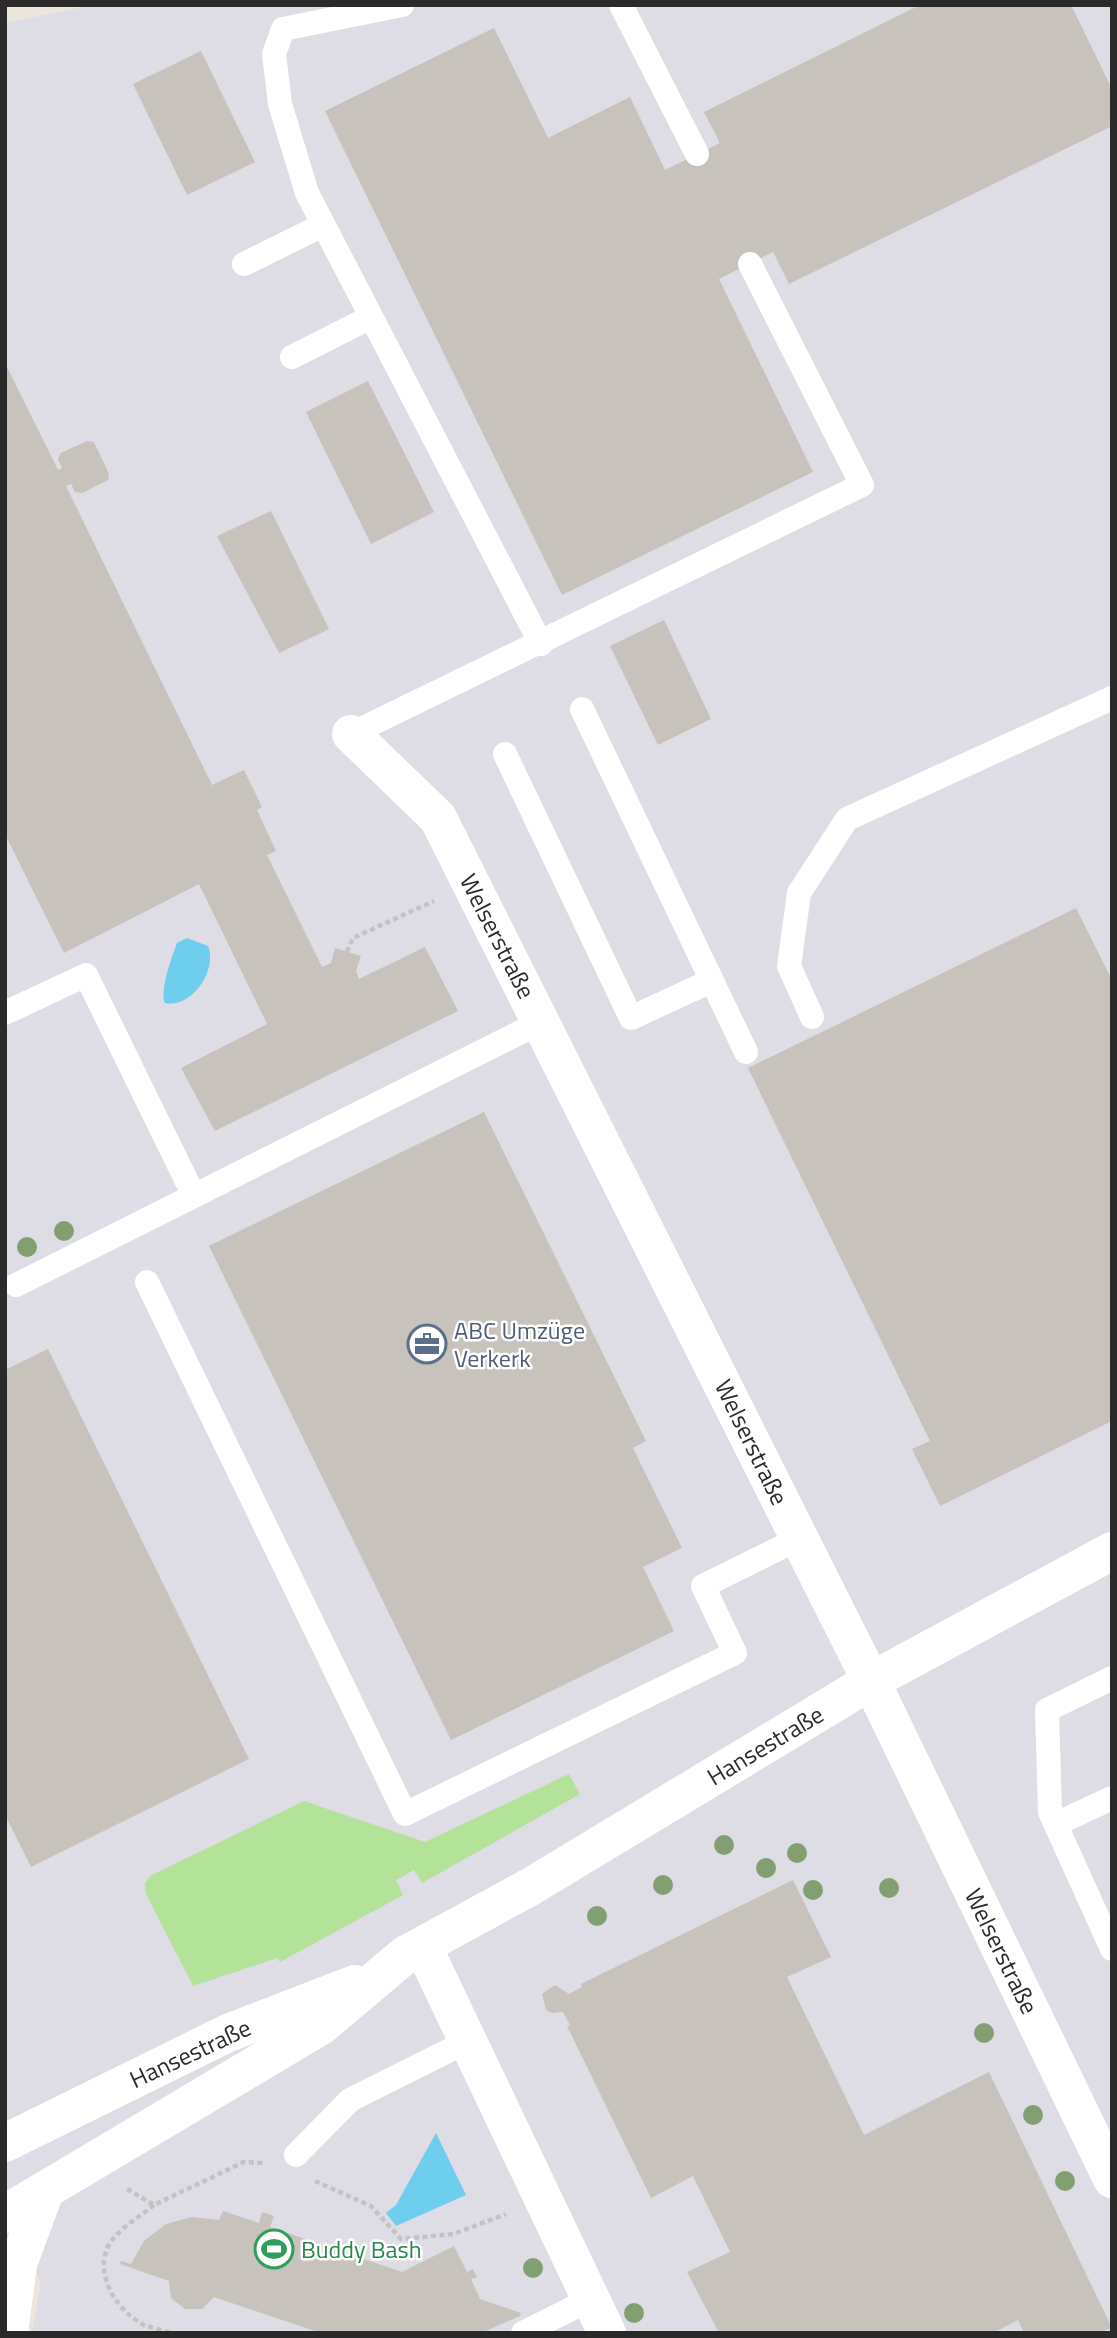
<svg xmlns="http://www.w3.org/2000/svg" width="1117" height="2338" viewBox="0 0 1117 2338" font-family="'Titillium Web',sans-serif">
  <rect width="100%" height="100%" fill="#ece5dc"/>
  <polygon fill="#dedce4" points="94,5 1112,5 1112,2333 32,2333 41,2284 5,2183 5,23"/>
  <polygon fill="#b3e398" points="569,1774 580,1794 422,1883 414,1870 396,1880 403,1895 280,1962 277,1958 193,1986 146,1894 145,1883 150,1876 304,1801 425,1842"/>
  <g fill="#6eceee">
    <path d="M187,938L208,946C218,970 191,1009 165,1003C159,992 172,956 177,943Z"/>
    <polygon points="436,2133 466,2195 396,2226 386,2213 396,2205"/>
  </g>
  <g fill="#c7c2bb">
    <polygon points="920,5 1071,5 1112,89 1112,126 789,284 773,252 719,279 813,472 562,595 325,111 494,28 548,138 630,97 665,170 720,143 704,112"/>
    <polygon points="201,51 255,162 187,195 133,84"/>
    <polygon points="5,363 58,470 62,468 58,459 61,453 87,441 94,442 109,474 108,480 82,493 75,492 71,484 66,486 212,785 244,770 262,807 257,810 276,851 267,855 322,967 331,963 335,948 361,956 356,971 359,979 425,947 458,1011 215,1131 181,1068 267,1024 199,884 64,953 5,834"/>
    <polygon points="368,381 434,512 371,544 306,412"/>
    <polygon points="271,511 329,629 279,653 217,536"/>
    <polygon points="664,620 711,719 658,745 610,646"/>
    <polygon points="1076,908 1112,980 1112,1421 940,1506 912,1449 930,1441 748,1068"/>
    <polygon points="484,1112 646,1441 633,1448 682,1548 643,1567 674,1631 451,1740 209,1246"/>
    <polygon points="48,1349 249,1759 31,1867 5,1815 5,1370"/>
    <polygon points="793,1880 831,1957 787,1977 864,2135 989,2072 1112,2328 1098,2333 1024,2333 1018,2320 993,2333 719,2333 687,2272 730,2252 693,2176 651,2198 567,2026 570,2025 563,2012 552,2013 546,2010 542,1994 555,1985 569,1994 582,1987 581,1984"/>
    <polygon points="223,2211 259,2223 262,2212 274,2216 270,2227 402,2272 454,2246 467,2272 473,2269 477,2277 471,2279 480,2299 521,2313 520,2316 481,2333 321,2333 214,2297 202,2309 185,2309 171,2298 169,2281 120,2264 121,2261 131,2264 144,2241 166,2224 192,2217 219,2220"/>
  </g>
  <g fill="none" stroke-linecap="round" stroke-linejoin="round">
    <g stroke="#c3c3c3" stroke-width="4.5" stroke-dasharray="5 3.5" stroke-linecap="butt">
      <polyline points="347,952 353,938 434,901"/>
      <polyline points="315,2181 371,2206 401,2239 453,2234 506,2214"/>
      <polyline points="127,2189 154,2205 244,2162 265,2163"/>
      <path d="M154,2205C140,2217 114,2231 107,2249C95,2278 119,2312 144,2325C152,2328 162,2330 170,2333"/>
    </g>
    <g stroke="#fff" stroke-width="24">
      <polyline points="402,5 283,29 274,54 280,104 307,193 541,644"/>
      <polyline points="621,5 697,154"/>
      <polyline points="244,264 323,225"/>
      <polyline points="292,357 371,317"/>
      <polyline points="582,709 746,1052"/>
      <polyline points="351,734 862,485 750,264"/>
      <polyline points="505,754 631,1018 711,981"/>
      <polyline points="5,1013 86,975 194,1196"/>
      <polyline points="812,1017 789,966 799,893 847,819 1112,698"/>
      <polyline points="147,1282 405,1814 735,1653 703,1586 800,1538"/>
      <polyline points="16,1285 541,1022"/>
      <polyline points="1112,1678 1047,1710 1050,1812 1112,1949"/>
      <polyline points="1056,1824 1112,1798"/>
      <polyline points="296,2155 350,2100 468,2041"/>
      <polyline points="523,2333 591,2299"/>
    </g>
    <g stroke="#fff" stroke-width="38">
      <polyline points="351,734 438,818 871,1681 1112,2179"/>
      <polyline points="423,1947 607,2333"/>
      <polyline points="5,2143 228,2033 355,1984"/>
      <polyline points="5,2214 321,2026 405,1955 530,1887 871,1681 1112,1551"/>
      <polyline points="9,2333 18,2264 45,2191"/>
    </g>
  </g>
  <g fill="#829f71">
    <circle cx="64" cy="1231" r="10"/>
    <circle cx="27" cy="1247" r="10"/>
    <circle cx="724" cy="1845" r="10"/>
    <circle cx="797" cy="1853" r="10"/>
    <circle cx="766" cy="1868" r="10"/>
    <circle cx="663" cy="1885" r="10"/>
    <circle cx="889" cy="1888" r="10"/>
    <circle cx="813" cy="1890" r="10"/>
    <circle cx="597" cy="1916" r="10"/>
    <circle cx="984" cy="2033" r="10"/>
    <circle cx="1033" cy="2115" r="10"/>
    <circle cx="1065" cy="2181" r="10"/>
    <circle cx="533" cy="2268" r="10"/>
    <circle cx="634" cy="2313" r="10"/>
  </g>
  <defs>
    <symbol id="office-ring" viewBox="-11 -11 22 22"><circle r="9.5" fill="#fff" stroke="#5c6f8a" stroke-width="1.5"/><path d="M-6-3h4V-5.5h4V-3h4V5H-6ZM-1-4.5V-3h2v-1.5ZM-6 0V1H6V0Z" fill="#5c6f8a"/></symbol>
    <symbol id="stadium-ring" viewBox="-11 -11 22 22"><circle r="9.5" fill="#fff" stroke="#2e9e5b" stroke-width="1.5"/><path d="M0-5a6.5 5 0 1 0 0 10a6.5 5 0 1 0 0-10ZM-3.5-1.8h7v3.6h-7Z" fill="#2e9e5b"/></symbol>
  </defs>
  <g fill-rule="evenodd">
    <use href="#office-ring" x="405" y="1322" width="44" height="44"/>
    <use href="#stadium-ring" x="252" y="2227" width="44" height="44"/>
  </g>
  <g text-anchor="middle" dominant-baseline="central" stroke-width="5" stroke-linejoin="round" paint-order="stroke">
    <g font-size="24" fill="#2a2a2a" stroke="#fff">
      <text transform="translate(498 936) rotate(63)">Welserstraße</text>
      <text transform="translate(752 1442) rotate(64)">Welserstraße</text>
      <text transform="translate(765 1745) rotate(-31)">Hansestraße</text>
      <text transform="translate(1002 1951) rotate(64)">Welserstraße</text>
      <text transform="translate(190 2053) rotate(-25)">Hansestraße</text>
    </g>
    <g font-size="24" fill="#4e5e75" stroke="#fff" text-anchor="start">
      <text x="454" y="1330">ABC Umzüge<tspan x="454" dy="28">Verkerk</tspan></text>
    </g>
    <g font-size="24" fill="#27864d" stroke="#fff" text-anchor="start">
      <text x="301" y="2249">Buddy Bash</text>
    </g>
  </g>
  <rect width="1117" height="2338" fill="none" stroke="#2a2a2a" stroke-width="14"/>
</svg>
